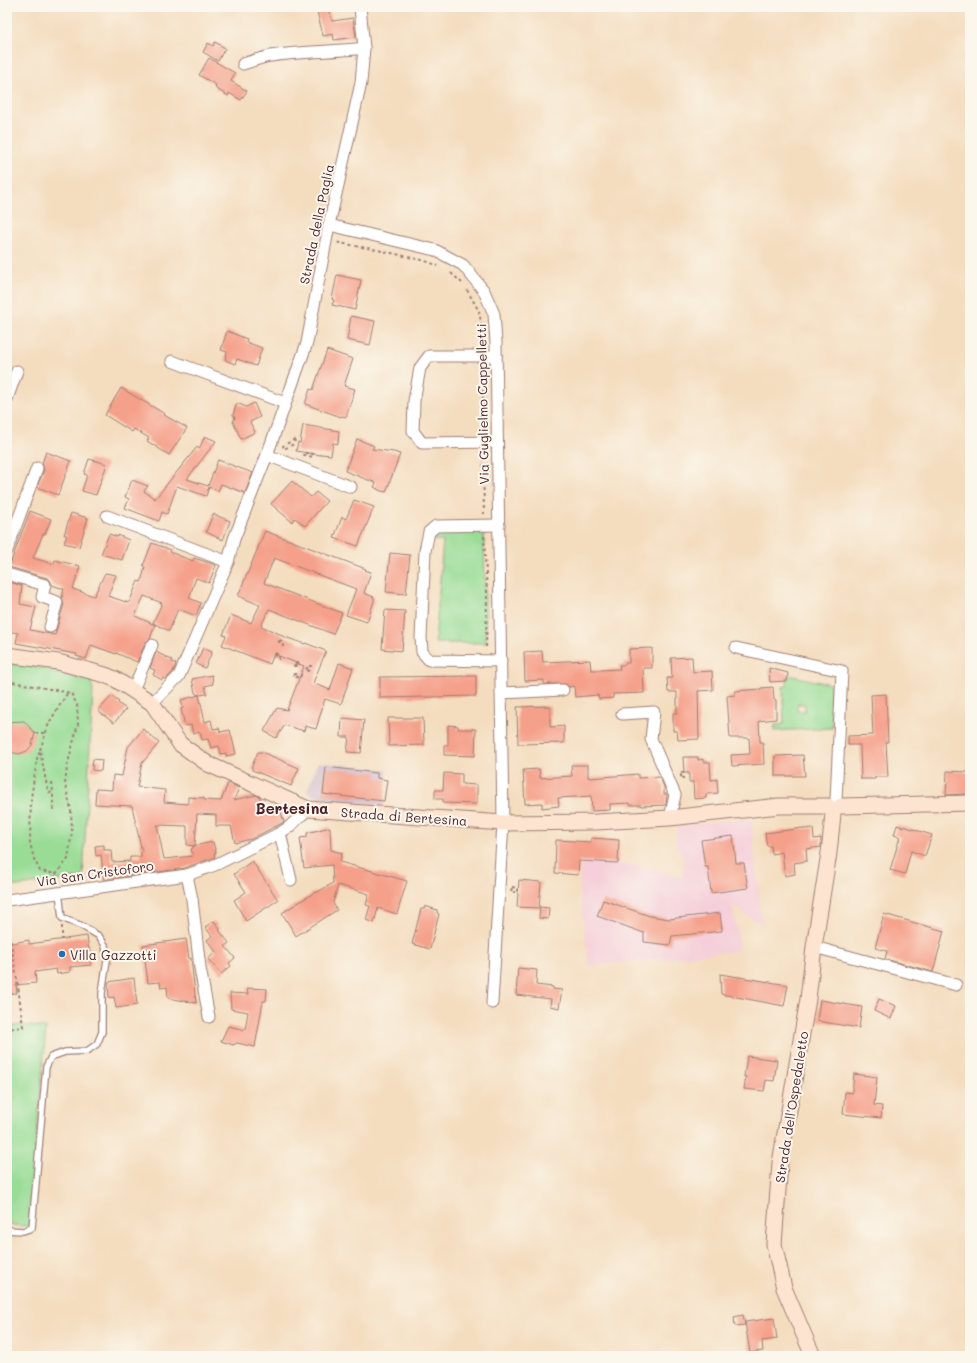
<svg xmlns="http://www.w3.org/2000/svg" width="977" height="1363" viewBox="0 0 977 1363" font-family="Mali,sans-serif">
  <rect width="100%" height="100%" fill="#fbf7ec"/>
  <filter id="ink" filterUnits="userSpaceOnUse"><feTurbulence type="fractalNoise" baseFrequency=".025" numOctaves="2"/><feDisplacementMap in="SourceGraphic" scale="8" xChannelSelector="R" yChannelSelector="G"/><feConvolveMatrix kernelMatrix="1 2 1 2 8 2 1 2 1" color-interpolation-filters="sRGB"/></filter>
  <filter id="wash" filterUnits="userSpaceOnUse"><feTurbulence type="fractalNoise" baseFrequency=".012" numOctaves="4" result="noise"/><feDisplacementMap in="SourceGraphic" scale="16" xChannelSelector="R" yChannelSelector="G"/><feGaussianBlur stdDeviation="0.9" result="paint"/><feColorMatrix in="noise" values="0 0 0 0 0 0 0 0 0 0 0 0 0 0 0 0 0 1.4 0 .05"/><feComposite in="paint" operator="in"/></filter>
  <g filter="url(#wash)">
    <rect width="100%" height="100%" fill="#f4ddbf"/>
    <polygon fill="#f5cfd9" points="751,818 762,925 732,905 739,941 738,951 589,966 579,889 581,861 632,865 683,878 683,854 675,847 677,826"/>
    <polygon fill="#d1bdcb" points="318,762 387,770 384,806 324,798 314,796 307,791"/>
    <g fill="#98dc95" stroke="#717e60" fill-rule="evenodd">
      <polygon points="437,530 484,530 486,643 435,643 443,541 432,540 434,534"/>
      <polygon points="7,663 49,669 90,680 93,689 83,877 18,886 7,886"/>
      <path d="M788,675L830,684L832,728L774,731L775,725L784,724L783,687L787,686ZM797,704H805V711H797Z"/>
      <polygon points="21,1025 46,1028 29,1226 7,1225 7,1027"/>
    </g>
    <g id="blocks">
      <g fill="#f5a08a">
        <polygon points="316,7 328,7 332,21 353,18 356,37 334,40 333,34 323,36"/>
        <polygon points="215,42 225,48 218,61 203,52 208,43 213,46"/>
        <polygon points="209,58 235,73 231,81 247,91 241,100 229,93 228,96 215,88 216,85 199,75"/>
        <polygon points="337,275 361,280 355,310 332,305 334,300 332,299"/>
        <polygon points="351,316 375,321 370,345 347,340"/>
        <polygon points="227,331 247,339 246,342 262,348 256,366 237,359 235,364 225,360 227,352 221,350"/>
        <polygon points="327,350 353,359 344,386 355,389 346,417 342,416 341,417 305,404 310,389 313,390 315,384"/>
        <polygon points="121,388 165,414 164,415 187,428 169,455 147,441 149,438 134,429 132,432 105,415"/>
        <polygon points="237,403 246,407 254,403 260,417 250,422 255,432 241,439 233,422 235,417 233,415"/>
        <polygon points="303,425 339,431 338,444 333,443 331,455 321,454 321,455 296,451 298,442 300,443"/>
        <polygon points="205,436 216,441 187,479 208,486 218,460 253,473 245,493 221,484 218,491 209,487 206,496 177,486 167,514 162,512 159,521 125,508 129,499 125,497 132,480 148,486 144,491 155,499 197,447 199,449"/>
        <polygon points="357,439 374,446 372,449 394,452 400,454 386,492 381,491 374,487 376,483 345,471"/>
        <polygon points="46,452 71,461 58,495 37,487 44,470 42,463"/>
        <polygon points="89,459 107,464 96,495 82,491 87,475 84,474"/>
        <polygon points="292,481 311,497 316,492 327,501 305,526 295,518 292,522 271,504"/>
        <polygon points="354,500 374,507 358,546 334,538 342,517 346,519"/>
        <polygon points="30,511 51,519 45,534 43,534 33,558 54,564 55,560 80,566 73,589 94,596 105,573 116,575 108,596 129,603 138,581 141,582 145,567 143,566 152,543 171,550 170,552 193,561 194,558 216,565 209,583 196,578 189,598 201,603 196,616 178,609 169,631 153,623 162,603 144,596 135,616 155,625 150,639 146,642 137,662 116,653 116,654 91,645 86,659 76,656 77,654 16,643 18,633 7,631 7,581 22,586 20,604 36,607 30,630 55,635 64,604 62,597 64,589 52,585 50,580 47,578 9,567"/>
        <polygon points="71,513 88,518 79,547 64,543 67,535 64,535"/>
        <polygon points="213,514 230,521 223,540 206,532"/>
        <polygon points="265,531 366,569 365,570 371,572 364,593 374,597 374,601 367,622 346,615 356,589 274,558 264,583 342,613 333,634 269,609 261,626 282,635 282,636 305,644 305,643 326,651 313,683 330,690 339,663 353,668 341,704 325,699 316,729 305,726 304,731 285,725 276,738 264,731 277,708 287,710 304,666 274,654 270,664 222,645 226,636 223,635 231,615 251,623 260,605 238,596"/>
        <polygon points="109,534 118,537 118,535 129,540 122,560 101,554"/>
        <polygon points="390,553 410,555 406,594 386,592"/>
        <polygon points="385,610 405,611 402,651 382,649"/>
        <polygon points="203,648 212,652 205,668 196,664"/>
        <polygon points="652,648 652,668 643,668 644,693 613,694 613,698 599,699 598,695 575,697 574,686 569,687 566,684 544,684 544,680 525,681 524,652 542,651 543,662 590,660 591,670 601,670 620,669 619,665 625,665 625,663 629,663 629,649"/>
        <polygon points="156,652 172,660 172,662 176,664 173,672 166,679 163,678 162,680 153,675 155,670 150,668"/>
        <polygon points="692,657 693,672 712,671 713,690 698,691 699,739 678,740 677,731 673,731 673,713 677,713 677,692 668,692 667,678 672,678 671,658"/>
        <polygon points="769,668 788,673 787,681 770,682"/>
        <polygon points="212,675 213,684 205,686 207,694 199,695 205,722 211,720 213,729 219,728 220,732 230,730 236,754 226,756 226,753 221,754 219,746 211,748 208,739 202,740 200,732 193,734 191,725 185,726 181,709 183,708 181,700 199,695 195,693 192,679"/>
        <polygon points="476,676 476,696 380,698 380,677"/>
        <polygon points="773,687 774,700 776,700 776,719 759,721 760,742 763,742 764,764 732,766 731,755 750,754 749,738 730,738 727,696 735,695 735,691 761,689 761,688"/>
        <polygon points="886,694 888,742 886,742 888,777 875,777 875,779 861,779 860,745 848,745 848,736 873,735 871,695"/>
        <polygon points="112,696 119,702 118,703 126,709 114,723 98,711"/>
        <polygon points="550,706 550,727 564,726 564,743 518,744 517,707"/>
        <polygon points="342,718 364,720 361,753 347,752 349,737 341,737"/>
        <polygon points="388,718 423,718 424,745 389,746"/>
        <polygon points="24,721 35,733 32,745 27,751 19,754 10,752 7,749 7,722"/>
        <polygon points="448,725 458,726 458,729 476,729 475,756 444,755 444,745 448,745"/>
        <polygon points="143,729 159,743 142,763 137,787 165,790 164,802 188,804 188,797 204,798 204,800 221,801 228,783 239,788 234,800 256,795 260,797 262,810 279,806 284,822 251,839 235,843 231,826 216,826 216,815 197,814 195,846 187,845 187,826 157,825 164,859 193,856 191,849 193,848 193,846 213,842 216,853 214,854 215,857 185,868 104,880 101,855 96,856 95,846 104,845 104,850 111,850 112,862 130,861 130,857 141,857 141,852 142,852 132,806 95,804 96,789 112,790 113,775 122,776 128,747"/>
        <polygon points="258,752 262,752 299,768 291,786 252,770 252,766"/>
        <polygon points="803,755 805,776 775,776 775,756"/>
        <polygon points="683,757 698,757 698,760 703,759 703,762 710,762 711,780 717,779 718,793 706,794 706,798 694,799 693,782 689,782 689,773 684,773"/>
        <polygon points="93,759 102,760 101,771 92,770"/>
        <polygon points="571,765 588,765 588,777 591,778 638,774 638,778 660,777 664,787 664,794 667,794 666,805 641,806 641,805 630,805 630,803 610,804 610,810 592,811 591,796 558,798 559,806 542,808 542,803 525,804 523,770 539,769 540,778 572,776"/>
        <polygon points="326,767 377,773 377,778 387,780 384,801 323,794"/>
        <polygon points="947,771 970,772 970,789 968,789 968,794 946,795"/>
        <polygon points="444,773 462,774 462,784 477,785 477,804 443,803 443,799 435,799 435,790 443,790"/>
        <polygon points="897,825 903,827 903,826 932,835 925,856 911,851 905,874 890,870 900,837 894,835"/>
        <polygon points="330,827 331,850 342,853 340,862 407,881 397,914 378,908 374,923 366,920 370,906 366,905 369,894 338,885 333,903 337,910 296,936 282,913 315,892 316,893 333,883 332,865 304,868 300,838 307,837 307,833"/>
        <polygon points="803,828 803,829 813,828 814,839 821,838 821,847 806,849 807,861 794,863 795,874 785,876 782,852 772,854 771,846 767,846 765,833"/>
        <polygon points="733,836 736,863 744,863 748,888 711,893 708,867 705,867 701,840"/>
        <polygon points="591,838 619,840 618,863 579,861 578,875 555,873 556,840 591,842"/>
        <polygon points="252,861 278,900 246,921 234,900 246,892 234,874"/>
        <polygon points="519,880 541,882 539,908 517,907"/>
        <polygon points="603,900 650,916 669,919 720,913 722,931 672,936 670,945 644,942 644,933 597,916"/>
        <polygon points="425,906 437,910 437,913 439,914 430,949 412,944 421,909 424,909"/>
        <polygon points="540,907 549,908 548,919 539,918"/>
        <polygon points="884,914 944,931 933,972 885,959 887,951 875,948"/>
        <polygon points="214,921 220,929 219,930 229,943 225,946 235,958 229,963 231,966 221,974 208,959 216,952 207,940 212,936 205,927"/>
        <polygon points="87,936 91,965 70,967 70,972 57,974 56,969 35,972 36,983 16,985 17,993 7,994 7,944 29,940 29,944"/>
        <polygon points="186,939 189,959 191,958 196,1003 168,998 167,987 161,988 160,982 148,983 143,945"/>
        <polygon points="518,968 537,970 536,985 553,987 553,989 562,990 559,1008 550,1006 551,999 516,995"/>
        <polygon points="720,974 788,985 784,1006 721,994"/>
        <polygon points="134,978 137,1005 116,1008 114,997 109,998 108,982"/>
        <polygon points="247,988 267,989 266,1001 263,1001 255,1047 237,1043 233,1045 221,1041 228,1026 245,1030 248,1012 231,1009 230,993 248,994"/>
        <polygon points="879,999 896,1006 891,1019 874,1011"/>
        <polygon points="820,1000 862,1007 859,1028 817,1021"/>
        <polygon points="747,1056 777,1060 774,1081 766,1080 764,1091 744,1089 746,1077 744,1077"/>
        <polygon points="854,1074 877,1077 874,1105 882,1106 881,1118 843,1114 845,1092 852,1093"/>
        <polygon points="743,1315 745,1325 735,1326 734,1317"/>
        <polygon points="774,1318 777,1339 762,1341 763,1351 750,1353 745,1322"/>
      </g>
    </g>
  </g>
  <g filter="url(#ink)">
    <use href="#blocks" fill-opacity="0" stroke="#9f7e75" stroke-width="1"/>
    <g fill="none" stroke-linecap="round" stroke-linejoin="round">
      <defs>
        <polyline id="lane" points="7,1230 23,1231 32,1228 46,1067 51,1057 65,1052 87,1051 97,1044 102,1032 102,993 107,960 105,945 99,936 82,926 62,918 59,892"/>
        <g id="street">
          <path d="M243,64C252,61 261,58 270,56C301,51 333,52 364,48"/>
          <polyline points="329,225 435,250 463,265 484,291 494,314 496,342 503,823 492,1003"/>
          <polyline points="496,356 429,356 420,368 414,401 413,431 422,443 497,442"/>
          <polyline points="172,361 285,403"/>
          <polyline points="7,399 17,371"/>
          <polyline points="267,455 351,487"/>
          <polyline points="107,516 228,562"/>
          <polyline points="499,525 436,526 429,532 425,551 421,638 422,652 429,660 501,661"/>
          <polyline points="7,550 37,468"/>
          <polyline points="7,574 45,585 42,597 57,602 50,627"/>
          <polyline points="736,648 842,671 836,800"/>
          <polyline points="131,689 136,683 152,645"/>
          <polyline points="501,693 563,690"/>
          <polyline points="152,703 179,676 228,562 234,539 267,455 307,343 329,225 361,83 364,48 360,7"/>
          <polyline points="622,714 654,712 651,739 675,795 670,818"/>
          <polyline points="280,833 291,880"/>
          <polyline points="187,875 192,899 200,968 209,1017"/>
          <polyline points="7,900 187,875 215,865 280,833 289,827 308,809"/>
          <polyline points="814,947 956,985"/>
        </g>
        <g id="secondary">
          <polyline points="7,655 58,662 105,675 115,679 152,703 180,744 208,764 308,809 503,823 596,822 670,818 779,806 828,806"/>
          <polyline points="841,806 970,803"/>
          <polyline points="813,1356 784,1288 774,1244 780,1163 808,999 814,947 829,853 833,814"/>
        </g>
      </defs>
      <use href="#lane" stroke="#9f7e75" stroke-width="8"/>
      <use href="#street" stroke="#9f7e75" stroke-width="13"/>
      <use href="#secondary" stroke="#9f7e75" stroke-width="17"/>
      <g stroke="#9f7e75" stroke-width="2" stroke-dasharray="3 3" stroke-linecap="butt">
        <path d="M338,242L339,243C362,247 385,251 408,257C418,259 428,261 438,266"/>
        <polyline points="451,273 462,283"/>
        <polyline points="467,290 479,311 482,328 483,346"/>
        <polyline points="483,366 483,432"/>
        <polygon points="295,439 294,444 284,449 283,446"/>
        <polyline points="483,452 484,514"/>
        <polygon points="305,453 313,454 313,457 304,455"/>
        <polyline points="484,536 487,592 486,650"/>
        <polygon points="280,640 283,642 283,646 279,642"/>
        <polygon points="275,653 279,655 279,659 274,655"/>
        <polygon points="297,663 299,664 298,666 293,666"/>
        <polygon points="309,666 311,666 308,671 305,670"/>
        <polygon points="294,674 301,675 300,678 293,676"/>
        <polyline points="7,681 71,693 77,705 78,724 67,767 65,784 71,810 72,831 68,859 56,874 40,871 34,859 30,843 31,798 37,759 40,750 48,792 53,793 53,812"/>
        <polyline points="35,733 45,733"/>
        <polyline points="40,750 49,723 68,692"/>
        <polygon points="681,772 683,773 683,779 681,779"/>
        <polyline points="52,782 53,793"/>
        <polygon points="512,887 518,888 518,892 511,892"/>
        <polyline points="62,926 62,939"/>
        <polyline points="7,938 10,938 18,986 23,1027 7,1029"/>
      </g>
      <use href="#lane" stroke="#fff" stroke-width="5.5"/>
      <use href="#street" stroke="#fff" stroke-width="11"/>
      <use href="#secondary" stroke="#fde4d1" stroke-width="15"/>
    </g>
  </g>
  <circle fill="#1f6fb2" stroke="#fbf7ec" stroke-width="1.5" cx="62" cy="954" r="4"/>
  <g text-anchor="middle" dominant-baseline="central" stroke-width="4" stroke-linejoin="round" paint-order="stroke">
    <g font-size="13" fill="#4a1f2b" stroke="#fbf7ec">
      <text transform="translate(316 224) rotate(-78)">Strada della Paglia</text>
      <text transform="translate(482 404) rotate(-91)">Via Guglielmo Cappelletti</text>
      <text transform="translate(404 816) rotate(4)">Strada di Bertesina</text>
      <text transform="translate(95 873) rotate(-8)">Via San Cristoforo</text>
      <text transform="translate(791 1107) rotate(-81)">Strada dell'Ospedaletto</text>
    </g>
    <g font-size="13" fill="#4a1f2b" stroke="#fbf7ec" text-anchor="start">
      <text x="70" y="954">Villa Gazzotti</text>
    </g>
    <g font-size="15" font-weight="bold" fill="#4a1f2b" stroke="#fbf7ec">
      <text x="292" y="808">Bertesina</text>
    </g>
  </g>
  <rect width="977" height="1363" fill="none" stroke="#fbf7ec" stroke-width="24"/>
</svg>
